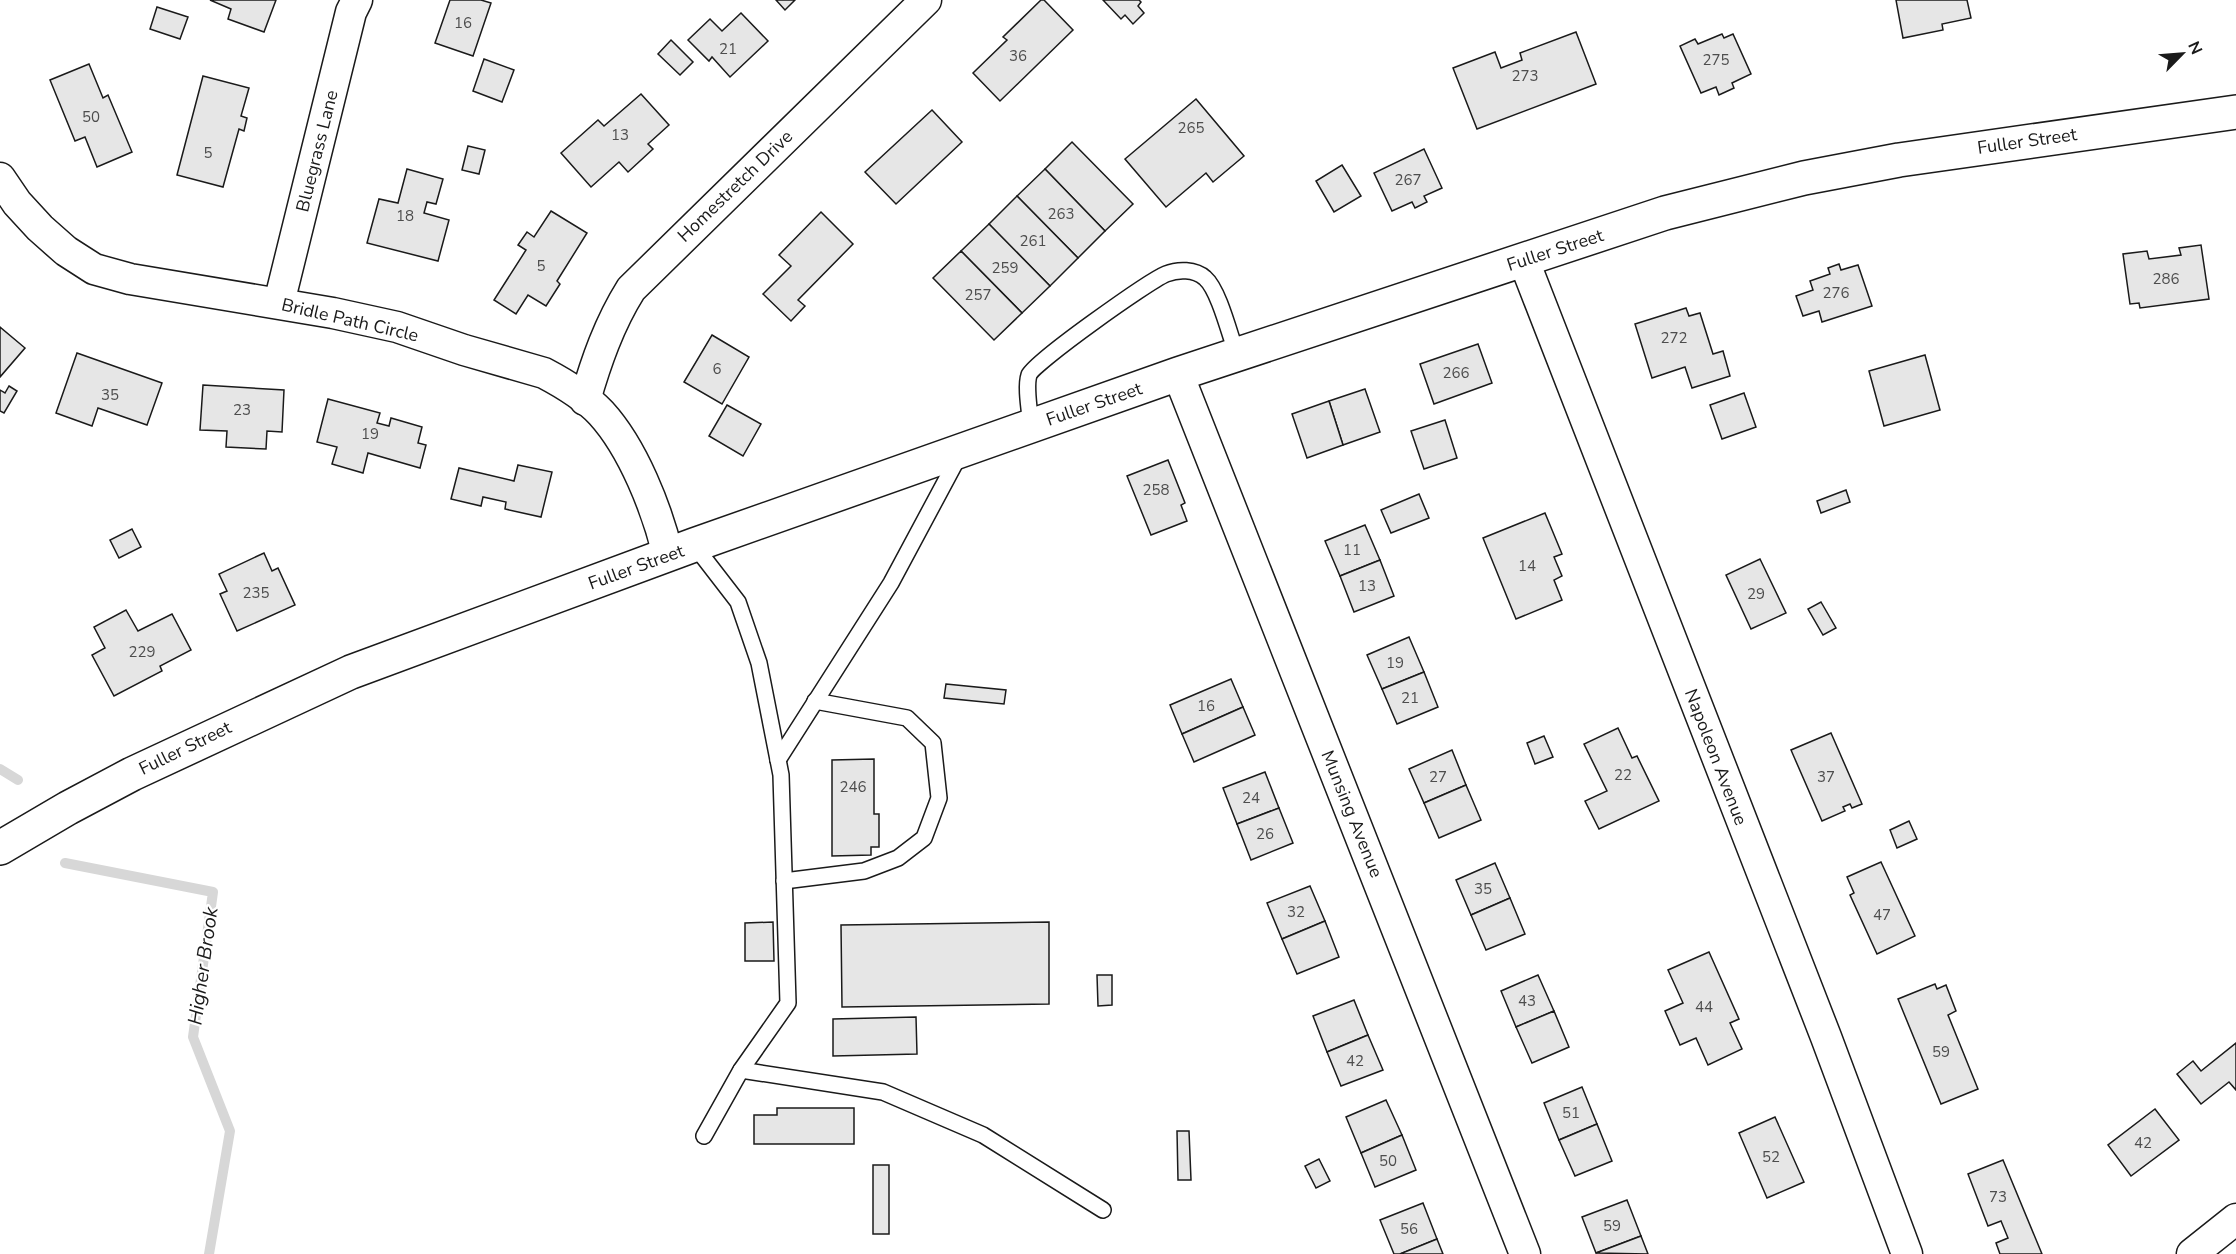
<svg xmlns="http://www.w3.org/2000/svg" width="2236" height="1254" viewBox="0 0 2236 1254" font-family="'Nunito Sans',sans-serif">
  <rect width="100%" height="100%" fill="#fff"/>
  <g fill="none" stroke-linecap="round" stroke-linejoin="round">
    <g stroke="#d7d7d7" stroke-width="10">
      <polyline points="0,769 18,780"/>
      <polyline points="65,863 213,892 193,1037 230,1131 209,1254"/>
    </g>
  </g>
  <g fill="#e6e6e6" stroke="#1a1a1a" stroke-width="1.5">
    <polygon points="210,0 276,0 264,32 228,19 231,9"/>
    <polygon points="450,0 481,0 491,3 473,56 435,43"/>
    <polygon points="776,0 795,0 785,10"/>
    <polygon points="1041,0 1044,0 1073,30 1000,101 973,73 1007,40 1003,37"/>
    <polygon points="1103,0 1139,0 1141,2 1138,6 1144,13 1133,24 1125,15 1121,19"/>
    <polygon points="1896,0 1967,0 1971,18 1942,24 1943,30 1903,38"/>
    <polygon points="157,7 188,17 180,39 150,29"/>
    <polygon points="741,13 768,41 730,77 712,57 709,61 688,40 710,19 722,31"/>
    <polygon points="1576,32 1596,84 1477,129 1453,68 1495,52 1501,68 1522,60 1520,53"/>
    <polygon points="1722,34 1724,38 1733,34 1751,74 1732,83 1734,88 1719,95 1716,87 1701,93 1680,46 1695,39 1698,44"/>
    <polygon points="671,40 693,62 680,75 658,54"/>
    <polygon points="484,59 514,70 502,102 473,91"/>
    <polygon points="89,64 103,98 108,95 132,152 97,167 85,137 75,141 50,80"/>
    <polygon points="203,76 249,88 241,116 247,118 244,131 239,129 223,187 177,175"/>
    <polygon points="641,94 669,125 648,144 653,149 628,172 619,162 591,187 561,153 598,120 604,126"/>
    <polygon points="1196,99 1244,156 1213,182 1206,173 1166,207 1125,159"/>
    <polygon points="932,110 962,142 896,204 865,172"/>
    <polygon points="1072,142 1133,204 1105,231 1045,169"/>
    <polygon points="468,146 485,150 479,174 462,170"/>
    <polygon points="1424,149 1442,188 1424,196 1427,202 1415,208 1412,202 1392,211 1374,173"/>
    <polygon points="1342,165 1361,196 1334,212 1316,181"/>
    <polygon points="407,169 443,179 436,204 427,202 424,213 449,220 438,261 367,243 379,199 398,203"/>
    <polygon points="1045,169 1105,231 1078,258 1017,196"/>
    <polygon points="1017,196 1078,258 1050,286 989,224"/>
    <polygon points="551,211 587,233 557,281 560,284 546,306 528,295 516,314 494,300 526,250 518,245 527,232 534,237"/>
    <polygon points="821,212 853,244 798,300 805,306 791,321 763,294 791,266 779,255"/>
    <polygon points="989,224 1050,286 1022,313 961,251"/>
    <polygon points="2201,245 2209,299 2140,308 2139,303 2130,304 2123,254 2147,251 2149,259 2181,255 2179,248"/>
    <polygon points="961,251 1022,313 994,340 933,278"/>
    <polygon points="1839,264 1841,270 1858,265 1872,306 1822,322 1819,311 1803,316 1796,296 1813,290 1810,281 1830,274 1828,268"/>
    <polygon points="1686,308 1689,316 1700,313 1713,354 1723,351 1730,376 1692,388 1685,367 1652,378 1635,324"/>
    <polygon points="0,327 25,348 0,377"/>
    <polygon points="712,335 749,357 722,404 684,382"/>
    <polygon points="1478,344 1492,383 1434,404 1420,364"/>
    <polygon points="77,353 162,383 147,425 98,408 92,426 56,413"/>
    <polygon points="1925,355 1940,410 1884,426 1869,371"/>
    <polygon points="203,385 284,390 282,432 267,431 266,449 226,447 227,431 200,430"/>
    <polygon points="9,386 17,391 4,413 0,411 0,390 5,393"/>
    <polygon points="1365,389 1380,432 1343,445 1329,401"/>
    <polygon points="1744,393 1756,427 1722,439 1710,405"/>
    <polygon points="328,399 380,413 377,423 389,426 391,418 422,427 418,443 426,445 420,468 368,453 363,473 332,464 337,447 317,442"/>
    <polygon points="1329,401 1343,445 1307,458 1292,414"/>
    <polygon points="727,405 761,424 743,456 709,436"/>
    <polygon points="1445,420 1457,458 1424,469 1411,431"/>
    <polygon points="1168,460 1185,503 1181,505 1187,521 1151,535 1127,476"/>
    <polygon points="518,465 552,472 541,517 505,509 506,502 483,497 481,506 451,499 459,468 514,481"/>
    <polygon points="1846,490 1850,502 1821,513 1817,501"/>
    <polygon points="1419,494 1429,518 1391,533 1381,510"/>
    <polygon points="1545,513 1562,554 1554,557 1562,576 1554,580 1562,600 1516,619 1483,538"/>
    <polygon points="1365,525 1380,560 1340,576 1325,541"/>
    <polygon points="132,529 141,547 119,558 110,540"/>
    <polygon points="264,553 272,571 278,568 295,605 237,631 220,594 227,591 219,574"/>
    <polygon points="1760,559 1786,613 1751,629 1726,575"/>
    <polygon points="1380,560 1394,596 1354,612 1340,576"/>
    <polygon points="1821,602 1836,628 1823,635 1808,609"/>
    <polygon points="126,610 138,631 172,614 191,650 160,666 162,671 114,696 92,655 105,648 94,627"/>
    <polygon points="1409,637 1424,672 1382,689 1367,655"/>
    <polygon points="1424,672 1438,707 1397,724 1382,689"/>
    <polygon points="1231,679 1243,707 1182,734 1170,705"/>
    <polygon points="946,684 1006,690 1004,704 944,698"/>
    <polygon points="1243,707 1255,735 1194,762 1182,734"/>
    <polygon points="1618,728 1632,758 1637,756 1659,801 1599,829 1585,801 1607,791 1584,744"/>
    <polygon points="1831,733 1862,804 1852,808 1850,804 1843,807 1845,811 1822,821 1791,750"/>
    <polygon points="1544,736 1553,757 1535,764 1527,743"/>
    <polygon points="1452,750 1466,785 1424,803 1409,769"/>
    <polygon points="874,759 874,814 879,814 879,847 871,847 871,855 832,856 832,760"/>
    <polygon points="1265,772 1279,808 1237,824 1223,788"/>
    <polygon points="1466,785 1481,820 1439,838 1424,803"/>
    <polygon points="1279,808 1293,843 1251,860 1237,824"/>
    <polygon points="1909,821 1917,839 1897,848 1890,830"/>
    <polygon points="1881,862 1915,936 1877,954 1850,895 1854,893 1847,877"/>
    <polygon points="1495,863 1510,898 1471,915 1456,880"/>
    <polygon points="1310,886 1325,921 1282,939 1267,903"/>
    <polygon points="1510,898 1525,934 1486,950 1471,915"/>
    <polygon points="1325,921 1339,957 1297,974 1282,939"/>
    <polygon points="773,922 774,961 745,961 745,923"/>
    <polygon points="1049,922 1049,1004 842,1007 841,925"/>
    <polygon points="1709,952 1739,1019 1730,1023 1742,1049 1708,1065 1696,1038 1680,1045 1665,1011 1683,1003 1668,970"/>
    <polygon points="1097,975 1112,975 1112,1005 1098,1006"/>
    <polygon points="1538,975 1554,1011 1516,1027 1501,991"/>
    <polygon points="1935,984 1937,989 1946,985 1956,1011 1948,1015 1978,1089 1941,1104 1898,999"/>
    <polygon points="1354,1000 1368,1035 1327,1052 1313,1016"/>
    <polygon points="1554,1011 1569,1047 1532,1063 1516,1027"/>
    <polygon points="916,1017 917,1054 833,1056 833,1019"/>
    <polygon points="1368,1035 1383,1070 1341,1086 1327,1052"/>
    <polygon points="2236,1043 2236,1090 2229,1082 2201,1104 2177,1074 2193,1061 2201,1071"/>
    <polygon points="1582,1087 1597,1124 1559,1140 1544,1103"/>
    <polygon points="1386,1100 1402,1135 1361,1153 1346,1117"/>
    <polygon points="777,1108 854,1108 854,1144 754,1144 754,1115 777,1115"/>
    <polygon points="2155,1109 2179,1140 2131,1176 2108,1145"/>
    <polygon points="1775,1117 1804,1182 1767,1198 1739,1133"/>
    <polygon points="1597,1124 1612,1161 1575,1176 1559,1140"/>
    <polygon points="1177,1131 1189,1131 1191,1180 1178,1180"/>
    <polygon points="1402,1135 1416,1170 1375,1187 1361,1153"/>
    <polygon points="1319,1159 1330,1181 1316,1188 1305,1166"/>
    <polygon points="2003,1160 2042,1254 2000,1254 1996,1243 2008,1238 2001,1221 1988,1226 1968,1174"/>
    <rect x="873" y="1165" width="16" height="69"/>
    <polygon points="1627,1200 1641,1236 1596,1253 1582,1217"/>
    <polygon points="1423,1203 1437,1239 1400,1254 1394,1254 1380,1220"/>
    <polygon points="1641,1236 1648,1254 1596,1253"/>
    <polygon points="1437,1239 1443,1254 1400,1254"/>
  </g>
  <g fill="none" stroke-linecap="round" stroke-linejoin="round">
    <defs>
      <g id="lane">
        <path d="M1031,426C1030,413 1025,387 1029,375C1033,363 1149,281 1166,274C1178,269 1195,269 1205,278C1219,290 1230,336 1237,355"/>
        <polyline points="694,545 738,602 759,663 781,775 788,1003 741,1070 704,1136"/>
        <polyline points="778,760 891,583 959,456"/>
        <polyline points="784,881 864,871 898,858 924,838 939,798 933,743 907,718 815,701"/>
        <polyline points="741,1070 883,1092 983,1135 1103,1210"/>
      </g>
      <g id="street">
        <path d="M0,178L17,203L40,228L66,251L94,269L130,279L333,313L397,327L464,350L544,373C563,383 586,397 601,413C633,448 657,509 668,555"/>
        <polyline points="1524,261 1826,1037 1907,1254"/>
        <polyline points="279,303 351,12 357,0"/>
        <polyline points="1178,374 1525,1254"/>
        <path d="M585,400C596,362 609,324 631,289L926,0"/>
        <polyline points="2192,1254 2236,1219"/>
      </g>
      <polyline id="secondary" points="0,848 68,808 132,774 351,672 694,545 1178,374 1665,213 1804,178 1899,160 2236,112"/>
    </defs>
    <use href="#lane" stroke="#1a1a1a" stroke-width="18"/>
    <use href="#street" stroke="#1a1a1a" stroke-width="33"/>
    <use href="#secondary" stroke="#1a1a1a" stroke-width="36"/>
    <use href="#lane" stroke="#fff" stroke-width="15"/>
    <use href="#street" stroke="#fff" stroke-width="30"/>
    <use href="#secondary" stroke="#fff" stroke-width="33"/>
  </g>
  <g text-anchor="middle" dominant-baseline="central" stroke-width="4.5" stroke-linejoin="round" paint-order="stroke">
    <g font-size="15" fill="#4d4d4d">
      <text x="463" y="23">16</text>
      <text x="728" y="49">21</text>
      <text x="1018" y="56">36</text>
      <text x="1716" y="60">275</text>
      <text x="1525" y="76">273</text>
      <text x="91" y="117">50</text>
      <text x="1191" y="128">265</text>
      <text x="620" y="135">13</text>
      <text x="208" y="153">5</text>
      <text x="1408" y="180">267</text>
      <text x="1061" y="214">263</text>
      <text x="405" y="216">18</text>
      <text x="1033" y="241">261</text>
      <text x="541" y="266">5</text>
      <text x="1005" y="268">259</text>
      <text x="2166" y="279">286</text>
      <text x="1836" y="293">276</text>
      <text x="978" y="295">257</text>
      <text x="1674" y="338">272</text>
      <text x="717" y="369">6</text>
      <text x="1456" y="373">266</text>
      <text x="110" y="395">35</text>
      <text x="242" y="410">23</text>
      <text x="370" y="434">19</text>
      <text x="1156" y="490">258</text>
      <text x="1352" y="550">11</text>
      <text x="1527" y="566">14</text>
      <text x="1367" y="586">13</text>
      <text x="256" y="593">235</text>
      <text x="1756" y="594">29</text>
      <text x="142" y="652">229</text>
      <text x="1395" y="663">19</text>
      <text x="1410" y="698">21</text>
      <text x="1206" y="706">16</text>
      <text x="1623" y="775">22</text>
      <text x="1438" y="777">27</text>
      <text x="1826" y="777">37</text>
      <text x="853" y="787">246</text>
      <text x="1251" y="798">24</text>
      <text x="1265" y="834">26</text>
      <text x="1483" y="889">35</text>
      <text x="1296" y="912">32</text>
      <text x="1882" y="915">47</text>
      <text x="1527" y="1001">43</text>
      <text x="1704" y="1007">44</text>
      <text x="1941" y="1052">59</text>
      <text x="1355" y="1061">42</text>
      <text x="1571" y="1113">51</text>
      <text x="2143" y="1143">42</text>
      <text x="1771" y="1157">52</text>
      <text x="1388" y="1161">50</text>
      <text x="1998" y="1197">73</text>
      <text x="1612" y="1226">59</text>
      <text x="1409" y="1229">56</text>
    </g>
    <g font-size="18" fill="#1a1a1a" stroke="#fff">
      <text transform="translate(2027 141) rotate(-8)">Fuller Street</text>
      <text transform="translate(317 151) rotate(-76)">Bluegrass Lane</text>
      <text transform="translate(735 186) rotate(-44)">Homestretch Drive</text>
      <text transform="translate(1555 250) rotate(-18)">Fuller Street</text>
      <text transform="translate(350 320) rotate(13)">Bridle Path Circle</text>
      <text transform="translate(1094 404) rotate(-19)">Fuller Street</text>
      <text transform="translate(636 567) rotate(-20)">Fuller Street</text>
      <text transform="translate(185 748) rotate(-26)">Fuller Street</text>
      <text transform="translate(1716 757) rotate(69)">Napoleon Avenue</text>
      <text transform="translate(1352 814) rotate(68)">Munsing Avenue</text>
    </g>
    <g font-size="20" font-style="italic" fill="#1a1a1a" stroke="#fff">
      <text transform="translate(203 966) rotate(-82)">Higher Brook</text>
    </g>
  </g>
  <g transform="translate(2182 54) rotate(65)" stroke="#ffffff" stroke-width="4.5" paint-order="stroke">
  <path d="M0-4.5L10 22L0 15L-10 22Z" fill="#1a1a1a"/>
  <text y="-9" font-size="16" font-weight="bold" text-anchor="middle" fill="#1a1a1a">N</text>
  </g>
</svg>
